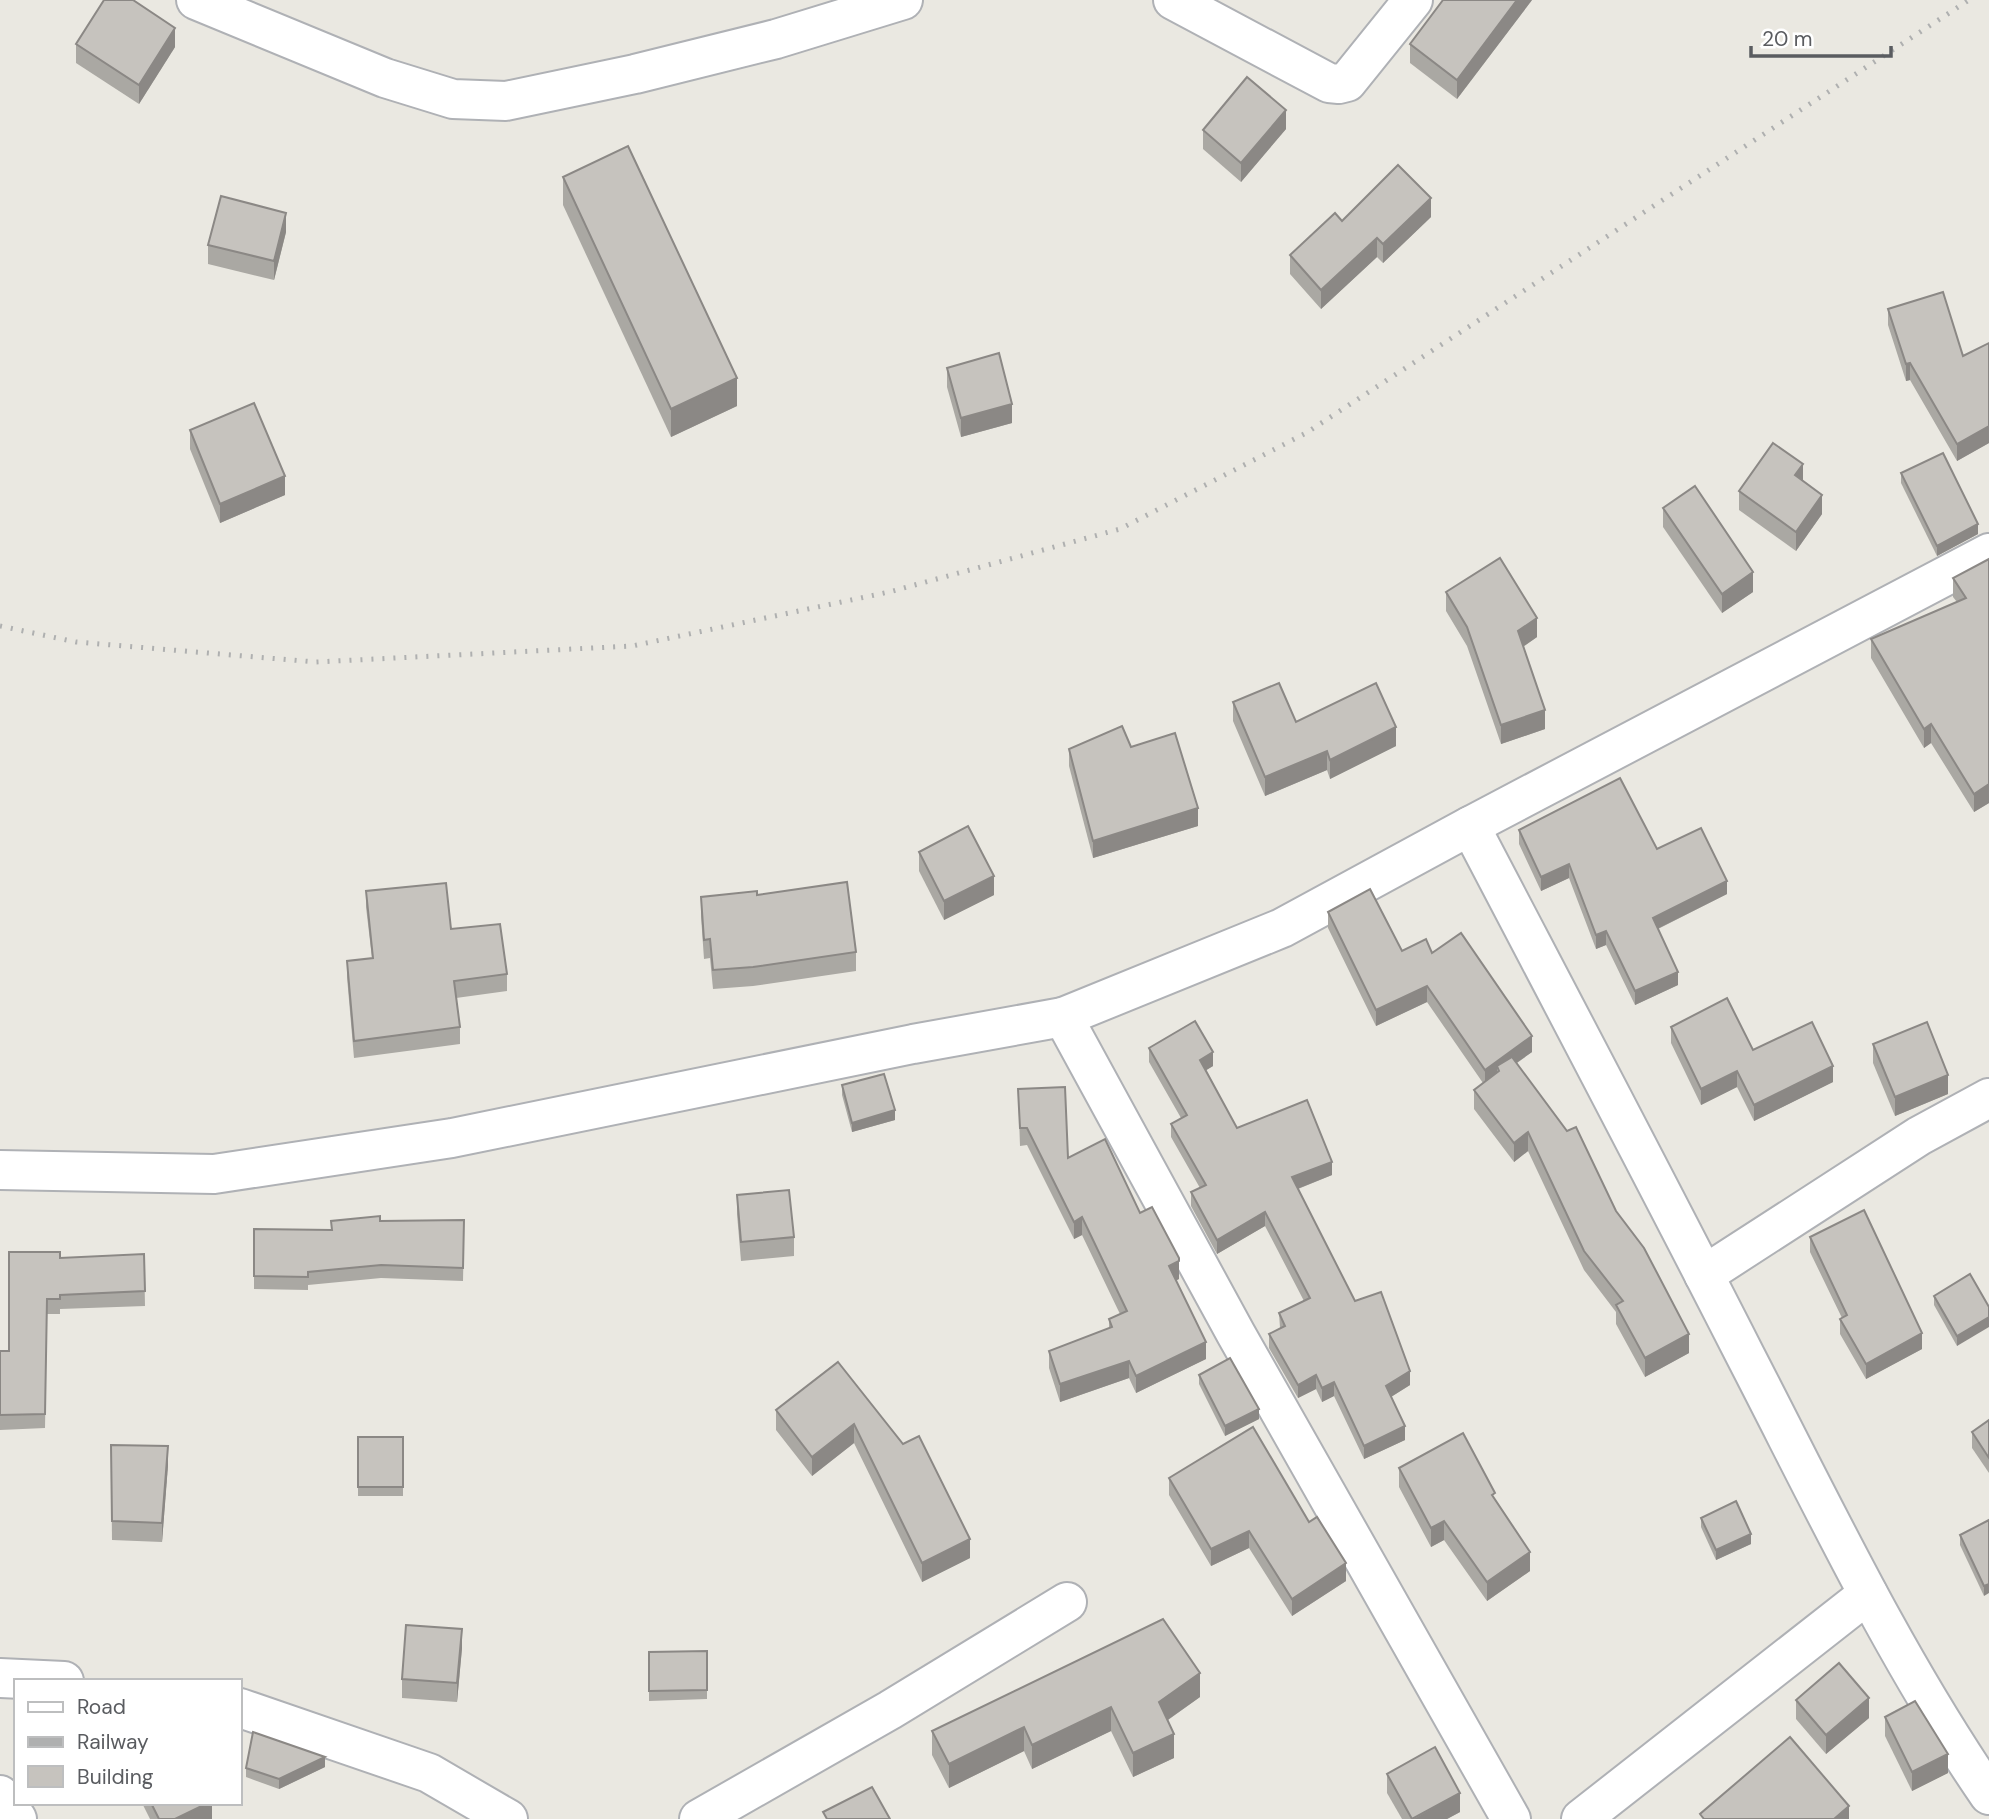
<svg xmlns="http://www.w3.org/2000/svg" width="1989" height="1819" viewBox="0 0 1989 1819" font-family="'DM Sans',sans-serif">
  <rect width="100%" height="100%" fill="#eae8e1"/>
  <g fill="none" stroke-linecap="round" stroke-linejoin="round">
    <defs>
      <g id="minor">
        <polyline points="196,0 385,78 453,99 506,101 635,74 776,39 903,0"/>
        <polyline points="1173,0 1329,83 1339,84 1347,82 1413,0"/>
        <polyline points="1470,826 1989,553"/>
        <polyline points="1063,1017 1236,1334 1511,1819"/>
        <path d="M0,1170L214,1174L452,1138L913,1044L1063,1017L1282,928L1470,826C1562,1002 1655,1178 1745,1355C1822,1504 1894,1657 1989,1795"/>
        <polyline points="1704,1275 1919,1136 1989,1098"/>
        <polyline points="0,1678 64,1681"/>
        <polyline points="240,1708 429,1773 508,1819"/>
        <polyline points="0,1795 17,1819"/>
        <polyline points="699,1819 890,1710 1067,1602"/>
        <polyline points="1581,1819 1868,1594"/>
      </g>
    </defs>
    <use href="#minor" stroke="#afb1b5" stroke-width="42"/>
    <use href="#minor" stroke="#fff" stroke-width="38"/>
    <polyline stroke="#afb0b0" stroke-width="5" stroke-dasharray="2 9" stroke-linecap="butt" points="0,626 76,642 316,662 632,646 889,592 1120,529 1306,433 1969,0"/>
  </g>
  <g fill="#aaa8a3">
    <polygon points="1532,0 1457,99 1410,63 1410,44"/>
    <polygon points="76,44 175,47 139,104 76,63"/>
    <polygon points="1286,129 1241,182 1203,149 1203,130"/>
    <polygon points="563,177 737,406 671,437 563,205"/>
    <polygon points="1431,217 1383,263 1377,257 1321,309 1290,274 1290,255 1342,221"/>
    <polygon points="286,232 274,280 208,264 208,245"/>
    <polygon points="1888,309 1963,356 1989,343 1989,443 1957,461 1910,380 1906,381 1888,325"/>
    <polygon points="947,368 1012,423 961,437 947,387"/>
    <polygon points="190,430 285,495 220,523 190,449"/>
    <polygon points="1901,473 1978,534 1937,556 1901,483"/>
    <polygon points="1803,481 1822,514 1796,551 1739,510 1739,491"/>
    <polygon points="1663,508 1753,592 1722,613 1663,527"/>
    <polygon points="1989,559 1989,803 1974,812 1931,743 1924,748 1871,658 1871,639 1957,602 1953,597 1953,578"/>
    <polygon points="1446,592 1537,637 1523,647 1545,729 1501,744 1467,646 1446,611"/>
    <polygon points="1233,702 1296,722 1396,746 1330,779 1327,770 1265,796 1233,721"/>
    <polygon points="1131,747 1198,826 1093,858 1069,766 1069,749"/>
    <polygon points="1519,830 1657,849 1727,894 1658,929 1678,985 1635,1005 1606,945 1596,949 1569,878 1541,891 1519,844"/>
    <polygon points="919,852 994,895 944,920 919,871"/>
    <polygon points="366,891 451,929 507,974 507,991 456,998 460,1027 460,1044 354,1058 347,977 347,961 372,958 366,907"/>
    <polygon points="757,895 856,952 856,971 753,986 713,989 710,958 704,959 701,916 701,897"/>
    <polygon points="1328,912 1402,951 1432,953 1532,1052 1517,1063 1616,1211 1689,1353 1645,1377 1616,1324 1616,1312 1584,1270 1528,1151 1514,1162 1474,1109 1474,1090 1483,1083 1427,1002 1376,1026 1328,928"/>
    <polygon points="1671,1027 1753,1050 1833,1082 1754,1121 1737,1087 1701,1105 1671,1043"/>
    <polygon points="1873,1044 1948,1094 1895,1116 1873,1063"/>
    <polygon points="1149,1048 1213,1066 1206,1070 1237,1128 1332,1175 1298,1189 1355,1301 1410,1385 1391,1397 1405,1440 1364,1459 1334,1396 1322,1402 1316,1389 1298,1398 1269,1348 1269,1334 1280,1328 1279,1313 1304,1301 1265,1226 1217,1254 1191,1206 1191,1192 1200,1188 1171,1137 1171,1124 1181,1118 1149,1062"/>
    <polygon points="842,1085 895,1120 852,1132 842,1095"/>
    <polygon points="1018,1089 1068,1158 1140,1213 1179,1279 1176,1280 1206,1359 1136,1393 1129,1378 1060,1402 1049,1368 1049,1351 1109,1329 1109,1319 1120,1314 1082,1235 1074,1239 1027,1145 1020,1146"/>
    <polygon points="737,1195 794,1237 794,1256 741,1261 737,1214"/>
    <polygon points="331,1221 380,1221 464,1233 463,1281 381,1278 308,1285 308,1290 254,1289 254,1229 331,1230"/>
    <polygon points="1810,1237 1922,1349 1866,1379 1840,1334 1840,1319 1842,1318 1810,1252"/>
    <polygon points="144,1254 145,1306 60,1309 60,1314 47,1314 45,1428 0,1430 0,1351 9,1351 60,1258"/>
    <polygon points="1934,1296 1989,1307 1957,1346 1934,1305"/>
    <polygon points="838,1362 970,1558 922,1582 854,1443 812,1476 776,1430 776,1410"/>
    <polygon points="1199,1375 1259,1419 1225,1436 1199,1384"/>
    <polygon points="1989,1420 1989,1473 1972,1448 1972,1432"/>
    <rect x="358" y="1437" width="45" height="59"/>
    <polygon points="111,1445 168,1465 162,1542 112,1540"/>
    <polygon points="1399,1468 1495,1501 1530,1571 1487,1601 1444,1540 1431,1547 1399,1487"/>
    <polygon points="1169,1478 1346,1581 1292,1616 1249,1548 1211,1566 1169,1495"/>
    <polygon points="1701,1518 1751,1544 1716,1560 1701,1527"/>
    <polygon points="1989,1520 1984,1596 1960,1545 1960,1535"/>
    <polygon points="462,1648 457,1702 402,1698 402,1679"/>
    <polygon points="707,1651 707,1699 649,1701 649,1652"/>
    <polygon points="1200,1697 1168,1720 1174,1758 1133,1777 1111,1731 1032,1769 1024,1751 949,1788 932,1755 932,1731"/>
    <polygon points="1796,1700 1869,1718 1826,1754 1796,1719"/>
    <polygon points="1885,1717 1948,1773 1912,1791 1885,1736"/>
    <polygon points="325,1767 279,1789 246,1777 246,1768"/>
    <polygon points="1387,1774 1460,1812 1447,1819 1402,1819 1387,1793"/>
    <polygon points="142,1803 212,1803 212,1819 150,1819"/>
  </g>
  <g fill="#8b8885">
    <polygon points="1517,0 1532,0 1457,99 1457,80"/>
    <polygon points="175,28 175,47 139,104 139,85"/>
    <polygon points="1286,110 1286,129 1241,182 1241,163"/>
    <polygon points="1431,198 1431,217 1383,263 1383,244"/>
    <polygon points="286,213 286,232 274,280 274,261"/>
    <polygon points="1377,238 1377,257 1321,309 1321,290"/>
    <polygon points="1910,363 1910,380 1906,381 1906,364"/>
    <polygon points="737,378 737,406 671,437 671,409"/>
    <polygon points="1012,404 1012,423 961,437 961,418"/>
    <polygon points="1989,426 1989,443 1957,461 1957,444"/>
    <polygon points="1803,464 1803,483 1795,475"/>
    <polygon points="285,476 285,495 220,523 220,504"/>
    <polygon points="1822,495 1822,514 1796,551 1796,532"/>
    <polygon points="1978,524 1978,534 1937,556 1937,546"/>
    <polygon points="1753,572 1753,592 1722,613 1722,594"/>
    <polygon points="1537,618 1537,637 1518,650 1518,631"/>
    <polygon points="1545,710 1545,729 1501,744 1501,725"/>
    <polygon points="1931,724 1931,743 1924,748 1924,729"/>
    <polygon points="1396,727 1396,746 1330,779 1330,760"/>
    <polygon points="1327,751 1327,770 1265,796 1265,777"/>
    <polygon points="1989,784 1989,803 1974,812 1974,794"/>
    <polygon points="1198,808 1198,826 1093,858 1093,841"/>
    <polygon points="1569,864 1569,878 1541,891 1541,877"/>
    <polygon points="994,876 994,895 944,920 944,901"/>
    <polygon points="1727,881 1727,894 1653,931 1653,918"/>
    <polygon points="1606,931 1606,945 1596,949 1596,935"/>
    <polygon points="1678,972 1678,985 1635,1005 1635,991"/>
    <polygon points="1427,986 1427,1002 1376,1026 1376,1010"/>
    <polygon points="1532,1036 1532,1052 1499,1075 1499,1071 1497,1066 1497,1077 1485,1086 1485,1070"/>
    <polygon points="1213,1052 1213,1066 1200,1074 1200,1060"/>
    <polygon points="1833,1066 1833,1082 1754,1121 1754,1105"/>
    <polygon points="1737,1071 1737,1087 1701,1105 1701,1089"/>
    <polygon points="1948,1075 1948,1094 1895,1116 1895,1097"/>
    <polygon points="895,1110 895,1120 852,1132 852,1123"/>
    <polygon points="1528,1132 1528,1151 1514,1162 1514,1143"/>
    <polygon points="1332,1162 1332,1175 1292,1191 1292,1177"/>
    <polygon points="1265,1212 1265,1226 1217,1254 1217,1240"/>
    <polygon points="1082,1217 1082,1235 1074,1239 1074,1222"/>
    <polygon points="1179,1261 1179,1279 1169,1284 1169,1266"/>
    <polygon points="1989,1317 1989,1327 1957,1346 1957,1336"/>
    <polygon points="1922,1333 1922,1349 1866,1379 1866,1364"/>
    <polygon points="1689,1334 1689,1353 1645,1377 1645,1358"/>
    <polygon points="1206,1342 1206,1359 1136,1393 1136,1376"/>
    <polygon points="1129,1361 1129,1378 1060,1402 1060,1384"/>
    <polygon points="1410,1371 1410,1385 1386,1400 1386,1386"/>
    <polygon points="1316,1375 1316,1389 1298,1398 1298,1385"/>
    <polygon points="1334,1382 1334,1396 1322,1402 1322,1388"/>
    <polygon points="1259,1409 1259,1419 1225,1436 1225,1426"/>
    <polygon points="854,1424 854,1443 812,1476 812,1457"/>
    <polygon points="1405,1426 1405,1440 1364,1459 1364,1446"/>
    <polygon points="168,1446 168,1465 162,1542 162,1523"/>
    <polygon points="1444,1521 1444,1540 1431,1547 1431,1528"/>
    <polygon points="1249,1531 1249,1548 1211,1566 1211,1549"/>
    <polygon points="1751,1534 1751,1544 1716,1560 1716,1550"/>
    <polygon points="970,1539 970,1558 922,1582 922,1563"/>
    <polygon points="1530,1552 1530,1571 1487,1601 1487,1582"/>
    <polygon points="1346,1563 1346,1581 1292,1616 1292,1599"/>
    <polygon points="1989,1584 1989,1593 1984,1596 1984,1586"/>
    <polygon points="462,1629 462,1648 457,1702 457,1683"/>
    <polygon points="1200,1673 1200,1697 1159,1726 1159,1702"/>
    <polygon points="1869,1698 1869,1718 1826,1754 1826,1735"/>
    <polygon points="1111,1707 1111,1731 1032,1769 1032,1745"/>
    <polygon points="1024,1727 1024,1751 949,1788 949,1764"/>
    <polygon points="1174,1734 1174,1758 1133,1777 1133,1753"/>
    <polygon points="1948,1754 1948,1773 1912,1791 1912,1772"/>
    <polygon points="325,1757 325,1767 279,1789 279,1779"/>
    <polygon points="1460,1793 1460,1812 1447,1819 1414,1819"/>
    <polygon points="208,1803 212,1803 212,1819 175,1819"/>
    <polygon points="1849,1806 1849,1819 1834,1819"/>
  </g>
  <g fill="#c6c3be" stroke="#8b8885" stroke-width="2">
    <polygon points="104,0 133,0 175,28 139,85 76,44"/>
    <polygon points="1443,0 1517,0 1457,80 1410,44"/>
    <polygon points="1247,77 1286,110 1241,163 1203,130"/>
    <polygon points="628,146 737,378 671,409 563,177"/>
    <polygon points="1398,165 1431,198 1383,244 1377,238 1321,290 1290,255 1335,213 1342,221"/>
    <polygon points="221,196 286,213 274,261 208,245"/>
    <polygon points="1943,292 1963,356 1989,343 1989,426 1957,444 1910,363 1906,364 1888,309"/>
    <polygon points="999,353 1012,404 961,418 947,368"/>
    <polygon points="254,403 285,476 220,504 190,430"/>
    <polygon points="1773,443 1803,464 1795,475 1822,495 1796,532 1739,491"/>
    <polygon points="1943,453 1978,524 1937,546 1901,473"/>
    <polygon points="1695,486 1753,572 1722,594 1663,508"/>
    <polygon points="1500,558 1537,618 1518,631 1545,710 1501,725 1467,627 1446,592"/>
    <polygon points="1989,559 1989,784 1974,794 1931,724 1924,729 1871,639 1966,598 1953,578"/>
    <polygon points="1279,683 1296,722 1376,683 1396,727 1330,760 1327,751 1265,777 1233,702"/>
    <polygon points="1122,726 1131,747 1175,733 1198,808 1093,841 1069,749"/>
    <polygon points="1620,778 1657,849 1701,828 1727,881 1653,918 1678,972 1635,991 1606,931 1596,935 1569,864 1541,877 1519,830"/>
    <polygon points="968,826 994,876 944,901 919,852"/>
    <polygon points="847,882 856,952 753,967 713,970 710,939 704,940 701,897 757,891 757,895"/>
    <polygon points="446,883 451,929 500,924 507,974 454,981 460,1027 354,1041 347,961 373,958 366,891"/>
    <polygon points="1370,889 1402,951 1426,939 1432,953 1461,933 1532,1036 1485,1070 1427,986 1376,1010 1328,912"/>
    <polygon points="1727,998 1753,1050 1812,1022 1833,1066 1754,1105 1737,1071 1701,1089 1671,1027"/>
    <polygon points="1195,1021 1213,1052 1200,1060 1237,1128 1307,1100 1332,1162 1292,1177 1355,1301 1381,1292 1410,1371 1386,1386 1405,1426 1364,1446 1334,1382 1322,1388 1316,1375 1298,1385 1269,1334 1285,1326 1279,1313 1310,1298 1265,1212 1217,1240 1191,1192 1206,1185 1171,1124 1187,1115 1149,1048"/>
    <polygon points="1927,1022 1948,1075 1895,1097 1873,1044"/>
    <polygon points="1512,1057 1567,1131 1576,1127 1616,1211 1644,1248 1689,1334 1645,1358 1616,1305 1623,1301 1584,1251 1528,1132 1514,1143 1474,1090 1499,1071 1497,1066"/>
    <polygon points="884,1074 895,1110 852,1123 842,1085"/>
    <polygon points="1065,1087 1068,1158 1105,1139 1140,1213 1152,1207 1179,1258 1179,1261 1169,1266 1206,1342 1136,1376 1129,1361 1060,1384 1049,1351 1112,1327 1109,1319 1127,1311 1082,1217 1074,1222 1027,1128 1020,1128 1018,1089"/>
    <polygon points="789,1190 794,1237 741,1242 737,1195"/>
    <polygon points="1864,1210 1922,1333 1866,1364 1840,1319 1847,1315 1810,1237"/>
    <polygon points="380,1216 380,1221 464,1220 463,1268 381,1265 308,1272 308,1277 254,1276 254,1229 332,1230 331,1221"/>
    <polygon points="9,1252 60,1252 60,1258 144,1254 145,1291 60,1295 60,1299 47,1299 45,1414 0,1415 0,1351 9,1351"/>
    <polygon points="1970,1274 1989,1307 1989,1317 1957,1336 1934,1296"/>
    <polygon points="1230,1358 1259,1409 1225,1426 1199,1375"/>
    <polygon points="838,1362 903,1444 919,1436 970,1539 922,1563 854,1424 812,1457 776,1410"/>
    <polygon points="1989,1420 1989,1458 1972,1432"/>
    <polygon points="1253,1427 1309,1522 1317,1517 1346,1563 1292,1599 1249,1531 1211,1549 1169,1478"/>
    <polygon points="1463,1433 1495,1493 1492,1495 1530,1552 1487,1582 1444,1521 1431,1528 1399,1468"/>
    <rect x="358" y="1437" width="45" height="50"/>
    <polygon points="111,1445 168,1446 162,1523 112,1521"/>
    <polygon points="1736,1501 1751,1534 1716,1550 1701,1518"/>
    <polygon points="1989,1520 1989,1584 1984,1586 1960,1535"/>
    <polygon points="1163,1619 1200,1673 1159,1702 1174,1734 1133,1753 1111,1707 1032,1745 1024,1727 949,1764 932,1731"/>
    <polygon points="406,1625 462,1629 457,1683 402,1679"/>
    <polygon points="707,1651 707,1690 649,1691 649,1652"/>
    <polygon points="1839,1663 1869,1698 1826,1735 1796,1700"/>
    <polygon points="1915,1701 1948,1754 1912,1772 1885,1717"/>
    <polygon points="253,1732 325,1757 279,1779 246,1768"/>
    <polygon points="1790,1737 1849,1806 1834,1819 1704,1819 1700,1814"/>
    <polygon points="1435,1747 1460,1793 1412,1819 1387,1774"/>
    <polygon points="872,1787 890,1819 827,1819 823,1812"/>
    <polygon points="151,1803 208,1803 175,1819 159,1819"/>
  </g>
  <rect x="14" y="1679" width="228" height="126" fill="#ffffff" stroke="#bdbebf" stroke-width="2"/>
  <rect x="28" y="1702" width="35" height="10" fill="#ffffff" stroke="#bdbebf" stroke-width="2"/>
  <text x="77" y="1714" font-size="21" fill="#5a5c60">Road</text>
  <rect x="28" y="1737" width="35" height="10" fill="#afb0b0" stroke="#bdbebf" stroke-width="2"/>
  <text x="77" y="1749" font-size="21" fill="#5a5c60">Railway</text>
  <rect x="28" y="1766" width="35" height="21" fill="#c6c3be" stroke="#bdbebf" stroke-width="2"/>
  <text x="77" y="1784" font-size="21" fill="#5a5c60">Building</text>
  <path d="M1751 46v10h140v-10" fill="none" stroke="#5a5c60" stroke-width="3.5"/>
  <text x="1762" y="46" font-size="21" fill="#5a5c60" stroke="#ffffff" stroke-width="5" paint-order="stroke">20 m</text>
</svg>
